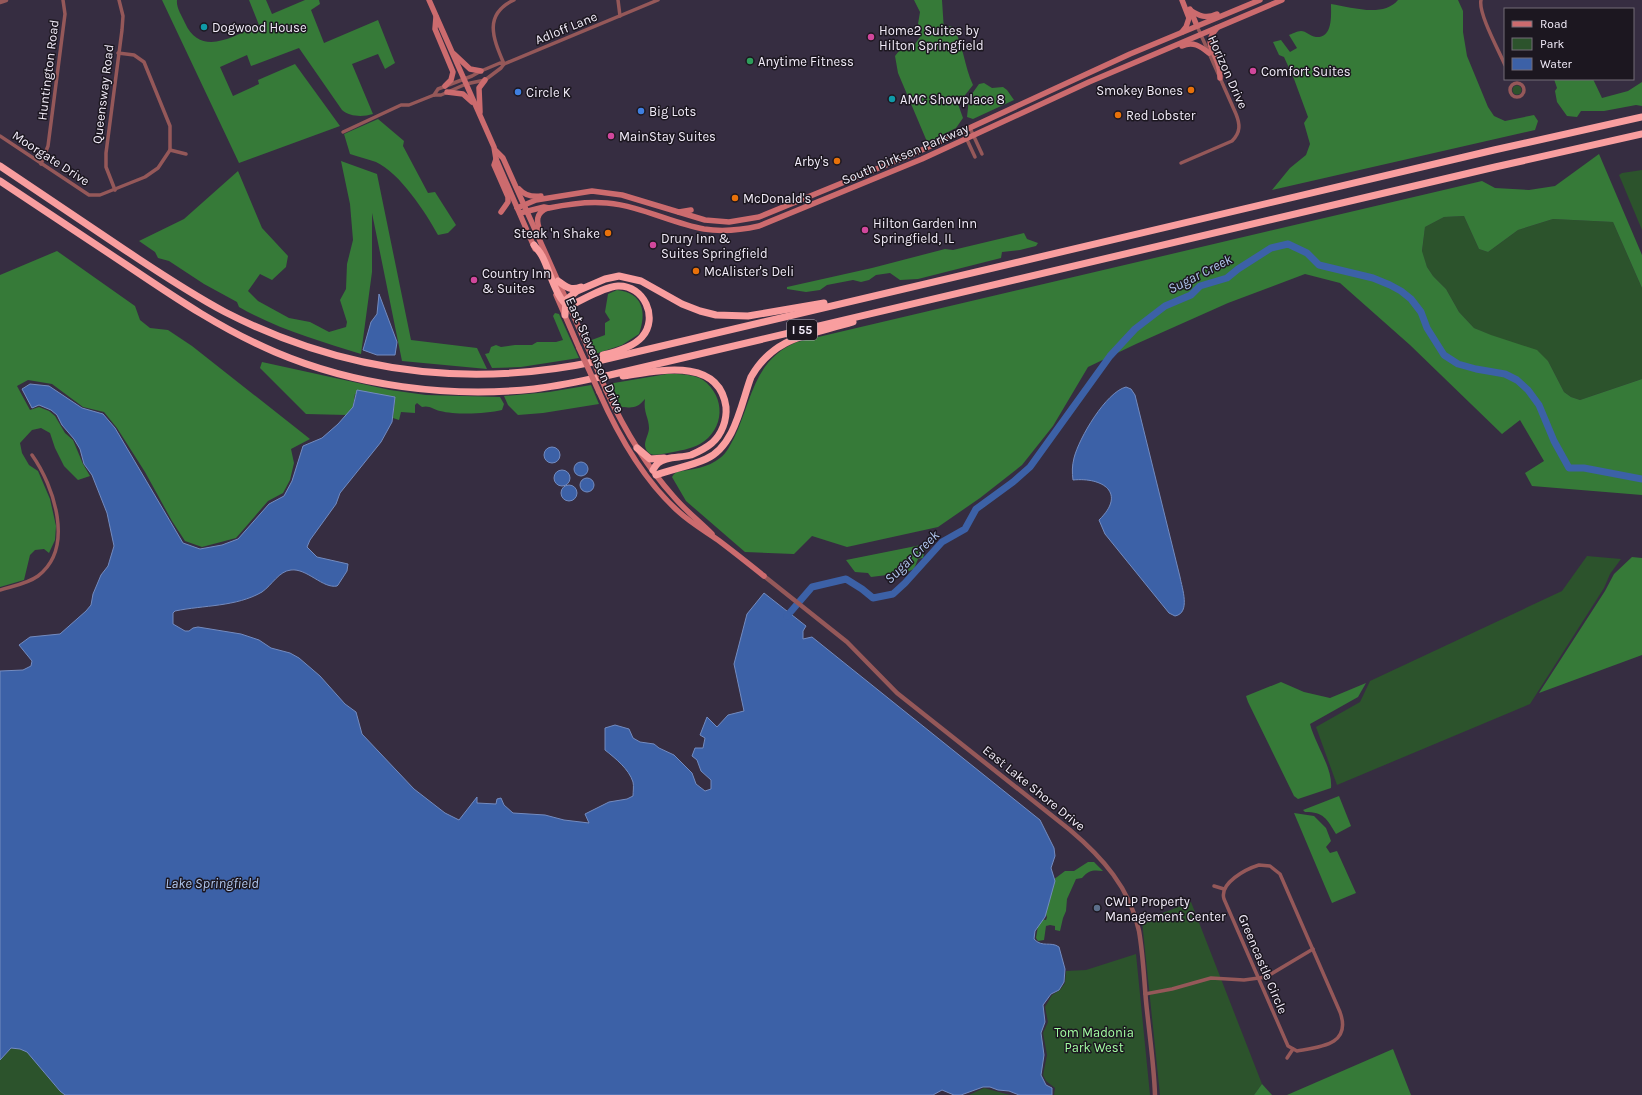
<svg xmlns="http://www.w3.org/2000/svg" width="1642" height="1095" viewBox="0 0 1642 1095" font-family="Karla,sans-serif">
  <rect width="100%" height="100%" fill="#362d41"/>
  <g fill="#2c532c">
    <circle cx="1517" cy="90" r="4.5"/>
    <polygon points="1642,170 1642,230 1619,175 1622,173"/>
    <polygon points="1464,216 1479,249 1488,252 1518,230 1553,219 1613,222 1642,288 1642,379 1580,400 1571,397 1564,392 1548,361 1474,328 1459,312 1446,289 1433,276 1427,267 1422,252 1425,227 1444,217"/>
    <polygon points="1587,556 1621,559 1610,574 1604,588 1530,704 1337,785 1316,727 1360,702 1370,681 1562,591"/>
    <polygon points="1191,902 1262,1084 1254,1095 1160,1095 1142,921"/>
    <polygon points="1136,954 1150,1095 1054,1095 1055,1088 1046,1081 1043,1075 1047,1055 1043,1033 1048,1022 1045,1007 1052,995 1060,990 1065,983 1066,971 1086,970"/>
    <polygon points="11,1048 20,1049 27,1052 60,1091 65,1095 0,1095 0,1060"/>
    <polygon points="984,1088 1010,1095 969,1095"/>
  </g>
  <g fill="#367a38">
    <path d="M162,0H177C176,8 182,16 185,23C201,58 234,36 259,25L249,0H266L272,14L305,0H319L320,4L311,10L324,43L378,20L395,63L385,69L378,54L352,64L373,114C363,117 350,117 342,110L299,48L251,66L247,55L220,67L233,96L259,84L258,80L295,64L340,126L239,163Z"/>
    <path d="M914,0H942L944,31H948L949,26L953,27C964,46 964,66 973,85L958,104L963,118L956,128L938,137L935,141L928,144L898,73L895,56L899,51L911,50L920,37L922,29L918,24L920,12Z"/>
    <path d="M1398,0H1458L1463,11V32L1467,56L1488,107L1494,116L1505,121L1534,115L1538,121L1535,130L1272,190L1290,168L1306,155L1310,144L1304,123L1308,117L1294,79L1284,57L1279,55L1273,42L1281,40L1290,52L1297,48L1289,35C1292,34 1297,31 1301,31C1306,31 1310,36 1316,37C1333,38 1331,16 1331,4C1351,7 1383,18 1398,0Z"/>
    <polygon points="1554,79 1593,79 1602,98 1628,91 1642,82 1642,106 1636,105 1604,111 1581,111 1577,117 1567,116 1557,102 1555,91 1557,88"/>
    <polygon points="984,83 992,88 1003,87 1007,90 1014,100 973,119 967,117 969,98 979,84"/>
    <path d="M378,119L404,141L403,146L428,193L435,192L456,225L448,233L438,235C426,213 400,173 376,162C368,159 358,157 350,154L344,134Z"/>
    <path d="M1599,154L1642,255V288L1613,222L1553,219L1518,230L1488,252L1479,249L1464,216L1444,217L1425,227L1422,251L1427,267L1433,276L1446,289L1459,312L1474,328L1491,335L1537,350L1548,361L1564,392L1571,397L1580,400L1642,379V495L1532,486L1525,473L1544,461L1520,420L1502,434L1410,345L1340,283L1305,274L1228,303L1136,344L1088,367L1053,426L1022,465L980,498L938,527L847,547L812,536L794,554L745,552L686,501L672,477L674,474L677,472C692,469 708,468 720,458C727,453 730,445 734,438C752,401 753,360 797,342L1482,181L1495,188L1529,190L1555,186Z"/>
    <path d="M341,161L377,174L411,340L477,348L487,369L402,361L372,213V272L361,354C319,341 277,329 239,307L237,302L204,284L169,261L158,258L155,252L139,241L184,219L238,171L262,228L288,256L286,267L272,280L260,274L248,291L258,301L289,318L310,322L329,332L346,327L347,322L340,300L346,289L347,264L353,240L350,204Z"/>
    <polygon points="1024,233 1027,239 1038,243 1036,246 1020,250 1002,252 1001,258 918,279 900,280 890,273 876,275 869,280 861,282 853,280 827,285 820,290 806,292 787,289 787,287 872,268 945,249 953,250"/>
    <polygon points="57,251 135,306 140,320 150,328 168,330 192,346 310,439 291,449 294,463 290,480 283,493 268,501 236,538 202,547 185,541 172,521 145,472 117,428 104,412 83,407 52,384 28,380 17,386 30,410 39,407 49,411 55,416 65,433 73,440 83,464 90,476 78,480 64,466 55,448 50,433 41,428 32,430 20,443 22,453 29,465 38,471 50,499 56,526 55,540 49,553 44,549 35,550 30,555 24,580 0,587 0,275"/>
    <path d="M617,290C643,293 647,312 639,334L622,345L595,354L589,341L605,335V323L610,320L605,312L608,294Z"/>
    <polygon points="555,313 559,314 579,358 521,367 492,368 485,354 489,353 491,347 496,345 501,347 515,345 532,345 537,342 556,342 563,340 553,316"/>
    <path d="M262,362L390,390L426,395L500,397L504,404L502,410C486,414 456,415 440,411C433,409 429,405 422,407L417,403L415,405V413L401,412L399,420L393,418L395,397L380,395L355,394L353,407L347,415L306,414L260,368Z"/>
    <path d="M667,374C678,374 694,374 703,380C726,397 725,429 700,444C691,449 678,451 668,453C662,454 652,457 648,452C641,444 649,436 649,428C649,418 643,412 645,399C637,408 634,408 622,407L612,394L608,384Z"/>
    <polygon points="591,385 599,404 543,413 518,415 508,405 504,396 549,392"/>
    <polygon points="926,544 923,558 918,559 914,569 907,572 901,571 895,574 871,577 868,573 855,572 846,560"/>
    <polygon points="1632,557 1642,558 1642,655 1539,693 1605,591 1614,574"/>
    <path d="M1281,682L1304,692L1330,698L1366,683L1358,697L1310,724C1315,744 1333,768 1331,788L1298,799L1294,796L1248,702L1246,696Z"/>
    <path d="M1339,796L1351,826L1336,834C1327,819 1324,812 1305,812L1303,810Z"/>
    <polygon points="1294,813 1314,816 1326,828 1331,841 1326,847 1330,853 1337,851 1356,893 1332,903"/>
    <path d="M1088,862H1094L1103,871C1093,870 1089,870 1082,878L1076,879L1067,899L1066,911L1063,918L1060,931L1055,930V926L1050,925L1046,926L1044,940L1038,941L1036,938L1039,920L1041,919L1046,920L1047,917L1045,912L1053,880L1065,871H1074Z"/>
    <polygon points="1393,1049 1411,1095 1287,1095"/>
    <polygon points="1262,1084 1272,1095 1254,1095"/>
  </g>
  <g fill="#3c61a7" stroke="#738bc0">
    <polygon points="379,294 397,342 395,355 377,355 363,350 371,322 377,314"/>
    <path d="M30,384L49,386L82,408L103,414L115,428L183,543L200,549L222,545L238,539L269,504L284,496L292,481L303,446L322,438L338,424L353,407L357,390L395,397L392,422L381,442L340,493L336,504L310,540L307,547L317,557L348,564L347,571L338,585L337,586C323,589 307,568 291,570C279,571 272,585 262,592C236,607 204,605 175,611L173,613V624L185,631H189L193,628L198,627L241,634L259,640L271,648L290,653L299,658L320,676L345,704L356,712L362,734L414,789L445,813L459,820L477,797V803L496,804L497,799L501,798L504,805L513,813L545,815L564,820L589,823L585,814L609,802L627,799L633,796C633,792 634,786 633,782C629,769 615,758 605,750V728L615,725L629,729L633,738L640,742L654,744L659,748L674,755L692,773L696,784L705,791L711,789V780L701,771L697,760L692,756L695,748H703L705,738L700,735L707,717L717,727L728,715L744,711L734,664L747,614L764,593L806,626L803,631V639L812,637L1040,820L1054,848L1055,856L1051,868L1055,881L1045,917L1035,931L1034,939C1042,948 1051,941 1059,947L1065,969L1064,982L1059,990L1051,994L1043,1005L1045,1022L1041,1033L1044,1055L1041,1075L1046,1085L1052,1088V1095H1019L1009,1091L998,1090L990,1087H983L961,1095H954L942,1090L933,1095H65L60,1091L27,1052L20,1049L11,1048L0,1060V671L23,670L31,666L32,661L19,645L30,637L60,634L86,611L91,605L93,594L101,575L108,566L114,546L107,513L92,475L84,464L80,449L74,439L62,425L57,415L51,410L39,405L32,408L22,389Z"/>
    <path d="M1126,387L1131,389L1135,395L1180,577C1182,588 1191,613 1175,616L1169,613L1105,534L1099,520C1127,493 1103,477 1073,480C1072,472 1072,466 1074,458C1079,438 1106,392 1126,387Z"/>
    <circle cx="552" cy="455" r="8"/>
    <circle cx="581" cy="469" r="7"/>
    <circle cx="562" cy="478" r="8"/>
    <circle cx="587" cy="485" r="7"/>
    <circle cx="569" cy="493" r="8"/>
  </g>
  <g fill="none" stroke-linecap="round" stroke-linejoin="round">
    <polyline stroke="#3c61a7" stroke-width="7" points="787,616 812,587 846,579 862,589 873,598 893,594 905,583 942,542 965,529 976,509 1013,482 1030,467 1110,356 1135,329 1165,306 1191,295 1200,286 1227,278 1238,269 1271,248 1288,244 1307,253 1319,265 1373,278 1390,285 1401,291 1411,299 1421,312 1427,328 1444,355 1458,364 1476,369 1505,374 1517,380 1528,390 1539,405 1554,441 1569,468 1584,468 1642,479"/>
    <g stroke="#955859" stroke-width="3.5">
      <polyline points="618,0 620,16"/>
      <path d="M1481,0C1478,13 1499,51 1505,65"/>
      <path d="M504,64C494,40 482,15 514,0"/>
      <circle cx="1517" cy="90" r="7"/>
      <polyline points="434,95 438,89 472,76 481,71 500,63 504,64 658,0"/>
      <polyline points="970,128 982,154"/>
      <polyline points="963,131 975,157"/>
      <polyline points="343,132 401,105 409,105 434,95 441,95 466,84 485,80 501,68 504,64"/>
      <polyline points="0,136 89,195 100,195 145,177 158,168 170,150 170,126 144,62 134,55 118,53"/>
      <polyline points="170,150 186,154"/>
      <path d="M1181,163L1232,141C1241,132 1240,124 1236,114L1197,26"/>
      <polyline points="41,164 48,146 65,14 63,0"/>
      <polyline points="115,190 106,167 106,153 122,30 123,16 119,0"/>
      <path d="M0,590C13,586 27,584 38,576C75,548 54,486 32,455"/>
      <path d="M1259,865L1270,866L1280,874L1340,1012C1352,1045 1320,1047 1297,1051L1288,1046L1224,899C1219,883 1246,869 1259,865Z"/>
      <polyline points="1214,886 1224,889"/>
      <polyline points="1145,994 1172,989 1211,978 1244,980 1266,977 1313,949"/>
      <polyline points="1287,1058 1293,1049"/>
    </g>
    <g stroke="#955859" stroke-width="4.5">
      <polyline points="0,2 6,0"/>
      <path d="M764,576L847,642L897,693L1070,830C1102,857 1130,888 1139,931C1143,954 1144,978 1146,1001C1149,1032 1154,1064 1155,1095"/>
    </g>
    <g stroke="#cc6b6e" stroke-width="5.5">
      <polyline points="429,0 494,147 496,159 535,249"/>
      <polyline points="1190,9 1197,26"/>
      <path d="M1190,10C1199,16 1206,19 1217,14"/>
      <polyline points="436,17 435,29 453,72 451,80 445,86"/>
      <path d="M1217,28C1202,45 1216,51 1219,68C1220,71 1220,74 1220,78"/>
      <polyline points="1182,32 1186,27 1189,18 1182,0"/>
      <path d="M1182,46C1193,41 1200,46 1209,53"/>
      <polyline points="454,54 470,69 481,71"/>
      <polyline points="447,92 463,94 472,102"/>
      <polyline points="480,112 479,88 485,80"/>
      <polyline points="495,150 503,158 587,346"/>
      <polyline points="496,159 494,165 508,197 508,202 501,212"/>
      <path d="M519,189C525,196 532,197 541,196"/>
      <polyline points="517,208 536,200 592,191 622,195 705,220 729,222 759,217 913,154 1130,54 1260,0"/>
      <polyline points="679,212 691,210"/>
      <path d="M520,213L544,207L549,208C568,204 588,201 607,203C641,206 671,223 704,229C723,232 741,230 759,226L922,159L1089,82L1282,0"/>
      <path d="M541,233C536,222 535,213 548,208"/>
      <polyline points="556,295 579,348"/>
      <path d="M606,390C624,429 646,466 674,497C686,511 699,521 712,534"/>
      <path d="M599,392C618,435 643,480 679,512C691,523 705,531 718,540C734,552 749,564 764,576"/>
    </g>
    <g stroke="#f99e9f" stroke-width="7">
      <path d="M0,166C42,194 84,222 125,250C158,272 191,294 225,312C344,373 467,389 598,361L1494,150L1642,117"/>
      <path d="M0,181C44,210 87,239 131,268C177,299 223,330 275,352C355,386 448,398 534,389C560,386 585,380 610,375L1495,167L1642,134"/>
      <path d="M534,245C537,249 540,252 542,256C549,268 556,300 569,306C583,300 603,287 618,286C644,285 659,318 642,337C633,347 616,352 603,355"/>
      <path d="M558,281C566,287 571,291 581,287"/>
      <polyline points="565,315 566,300 577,291 605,279 619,276 641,281 682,304 700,311 716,315 748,316 824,303"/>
      <path d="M623,376C657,371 719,356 726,407C727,420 722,434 712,443C706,448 698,452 691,455C681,458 666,456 658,463C656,465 654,468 653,470"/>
      <polyline points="637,448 650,459 664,458"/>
      <path d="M656,475C672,469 691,466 706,459C735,446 741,404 751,377C775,335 811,335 853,322"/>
    </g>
    <g stroke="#cc6b6e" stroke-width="5.5">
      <polyline points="587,346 606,390"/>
      <polyline points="579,348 599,392"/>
    </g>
  </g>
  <g fill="#0f9aa8" stroke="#1c1720" stroke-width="1.5">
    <circle cx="204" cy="27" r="4"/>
    <circle cx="892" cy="99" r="4"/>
  </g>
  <g fill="#d1479c" stroke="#1c1720" stroke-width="1.5">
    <circle cx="871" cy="37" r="4"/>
    <circle cx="1253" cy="71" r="4"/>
    <circle cx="611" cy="136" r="4"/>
    <circle cx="865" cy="230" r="4"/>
    <circle cx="653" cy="245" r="4"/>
    <circle cx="474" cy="280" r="4"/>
  </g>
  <circle fill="#2e9e5b" stroke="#1c1720" stroke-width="1.5" cx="750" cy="61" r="4"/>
  <g fill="#e8710a" stroke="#1c1720" stroke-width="1.5">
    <circle cx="1191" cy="90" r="4"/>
    <circle cx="1118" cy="115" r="4"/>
    <circle cx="837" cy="161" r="4"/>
    <circle cx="735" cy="198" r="4"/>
    <circle cx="608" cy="233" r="4"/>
    <circle cx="696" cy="271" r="4"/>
  </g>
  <g fill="#3f7fe0" stroke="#1c1720" stroke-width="1.5">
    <circle cx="518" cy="92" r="4"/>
    <circle cx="641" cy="111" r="4"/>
  </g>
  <circle fill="#5c6f8a" stroke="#1c1720" stroke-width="1.5" cx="1097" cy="908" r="4"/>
  <g text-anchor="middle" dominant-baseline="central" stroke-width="3" stroke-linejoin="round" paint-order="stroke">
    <rect fill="#1c1720" stroke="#b2acb8" stroke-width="1" x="787" y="320" width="30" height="20" rx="3"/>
    <g font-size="12" font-weight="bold" fill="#f2ecf9">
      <text x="802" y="330">I 55</text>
    </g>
    <g font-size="13" fill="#f2ecf9" stroke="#1c1720" text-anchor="start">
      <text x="212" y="27">Dogwood House</text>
      <text x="879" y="30">Home2 Suites by<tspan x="879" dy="15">Hilton Springfield</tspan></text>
      <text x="758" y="61">Anytime Fitness</text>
      <text x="1261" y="71">Comfort Suites</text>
      <text x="1183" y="90" text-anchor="end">Smokey Bones</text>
      <text x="526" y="92">Circle K</text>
      <text x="900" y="99">AMC Showplace 8</text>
      <text x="649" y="111">Big Lots</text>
      <text x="1126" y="115">Red Lobster</text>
      <text x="619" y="136">MainStay Suites</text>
      <text x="829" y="161" text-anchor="end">Arby's</text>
      <text x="743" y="198">McDonald's</text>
      <text x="873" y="223">Hilton Garden Inn<tspan x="873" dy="15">Springfield, IL</tspan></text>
      <text x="600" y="233" text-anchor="end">Steak 'n Shake</text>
      <text x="661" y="238">Drury Inn &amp;<tspan x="661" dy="15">Suites Springfield</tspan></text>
      <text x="704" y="271">McAlister's Deli</text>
      <text x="482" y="273">Country Inn<tspan x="482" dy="15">&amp; Suites</tspan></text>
      <text x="1105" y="901">CWLP Property<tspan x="1105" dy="15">Management Center</tspan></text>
    </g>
    <g font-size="13" fill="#f2ecf9" stroke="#1c1720">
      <text transform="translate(566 28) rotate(-22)">Adloff Lane</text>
      <text transform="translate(48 70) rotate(-83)">Huntington Road</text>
      <text transform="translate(1228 72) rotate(66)">Horizon Drive</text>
      <text transform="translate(103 94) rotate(-83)">Queensway Road</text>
      <text transform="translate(905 154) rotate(-23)">South Dirksen Parkway</text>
      <text transform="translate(51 158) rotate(33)">Moorgate Drive</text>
      <text transform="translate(595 355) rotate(66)">East Stevenson Drive</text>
      <text transform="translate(1034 788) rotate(39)">East Lake Shore Drive</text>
      <text transform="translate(1263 964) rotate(67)">Greencastle Circle</text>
    </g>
    <g font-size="13" fill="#a2fda1" stroke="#1c1720">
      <text x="1094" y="1032">Tom Madonia<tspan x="1094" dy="15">Park West</tspan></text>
    </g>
    <g font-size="14" font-style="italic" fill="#b0c6ed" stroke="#1c1720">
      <text transform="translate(1200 274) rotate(-27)">Sugar Creek</text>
      <text transform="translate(912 557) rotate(-44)">Sugar Creek</text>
      <text x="212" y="883">Lake Springfield</text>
    </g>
  </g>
  <rect x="1504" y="8" width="130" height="72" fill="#1c1720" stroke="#726c77"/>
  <rect x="1512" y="21" width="20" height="6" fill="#cc6b6e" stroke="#726c77"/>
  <text x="1540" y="28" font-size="12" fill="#f2ecf9">Road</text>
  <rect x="1512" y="38" width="20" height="12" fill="#2c532c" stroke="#726c77"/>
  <text x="1540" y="48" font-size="12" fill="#f2ecf9">Park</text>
  <rect x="1512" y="58" width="20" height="12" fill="#3c61a7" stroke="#726c77"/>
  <text x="1540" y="68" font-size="12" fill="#f2ecf9">Water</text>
</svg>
